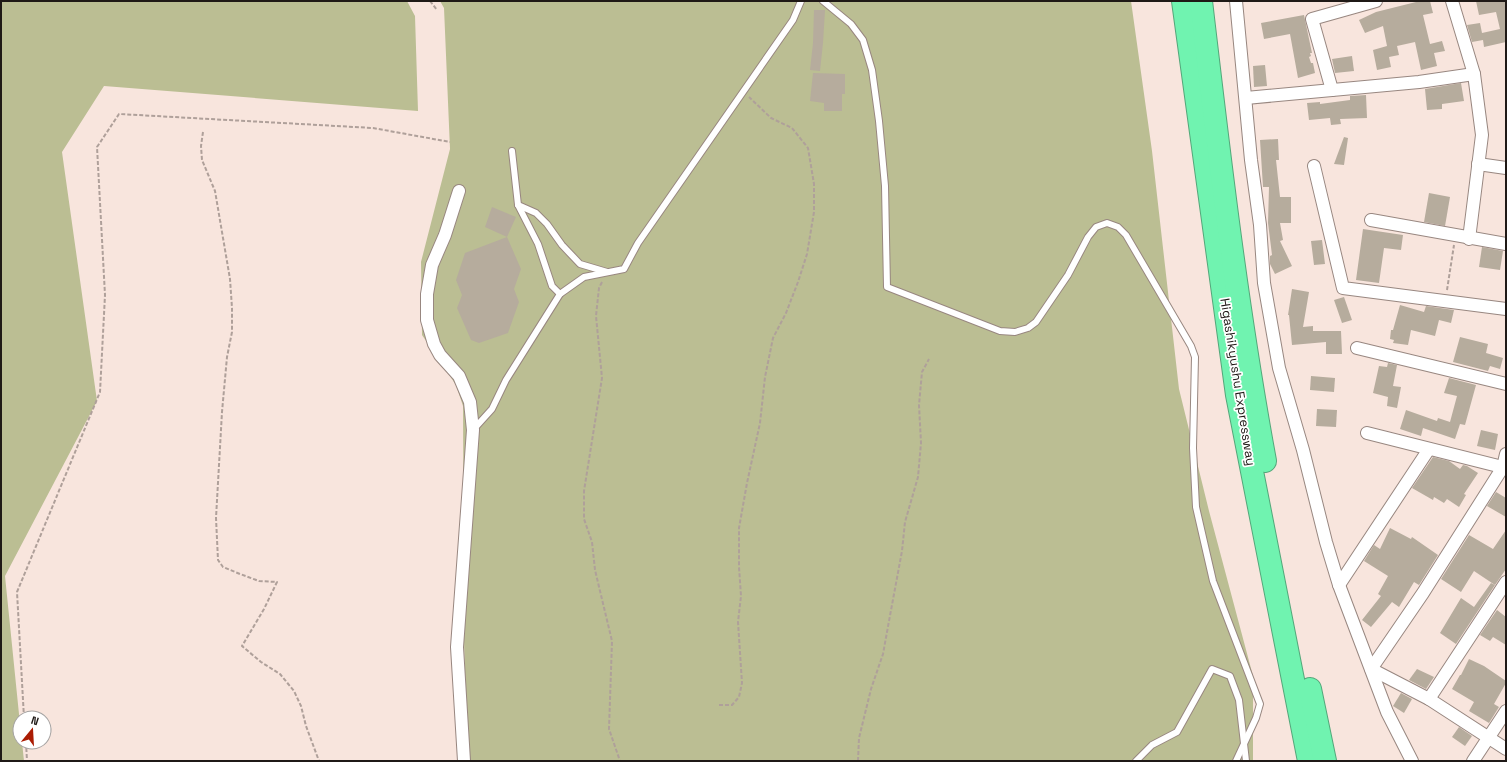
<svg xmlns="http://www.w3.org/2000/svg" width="1507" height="762" viewBox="0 0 1507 762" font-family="'Space Grotesk',sans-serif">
  <rect width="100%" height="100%" fill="#f8e5dd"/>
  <g fill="#bbbe93">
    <polygon points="1,1 407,1 415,16 418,111 104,86 62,152 97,401 5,576 20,724 20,742 22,742 24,761 1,761"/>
    <polygon points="440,1 1131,1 1152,151 1179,389 1209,511 1253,676 1253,761 468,761 464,642 463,406 456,385 422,335 421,262 450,149 444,8"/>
  </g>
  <g fill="#b6ac9d">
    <polygon points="1420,1 1430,1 1433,13 1423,15 1430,44 1442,41 1445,51 1434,53 1437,66 1421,70 1415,42 1397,46 1399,55 1389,57 1391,67 1377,70 1373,50 1387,46 1383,26 1365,33 1359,20 1376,12"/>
    <polygon points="1476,1 1506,1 1506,42 1484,47 1483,40 1472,42 1467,25 1480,23 1482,33 1500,29 1496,12 1479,15"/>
    <polygon points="814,10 825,10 823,43 820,71 810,70 813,43"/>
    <polygon points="1304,15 1312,53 1310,53 1311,56 1309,57 1311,63 1313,63 1315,73 1298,78 1290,34 1264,39 1261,23"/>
    <polygon points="1352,56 1354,71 1335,73 1332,59"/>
    <polygon points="1265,65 1267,86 1254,87 1253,66"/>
    <polygon points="813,73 845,74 845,94 842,94 842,111 824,111 824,103 810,101"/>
    <polygon points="1461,83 1464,101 1442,104 1442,109 1427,110 1425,89"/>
    <polygon points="1366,95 1367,118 1340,119 1341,124 1331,125 1330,118 1309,120 1307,103 1320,102 1320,104 1350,100 1350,96"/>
    <polygon points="1344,137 1348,138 1344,165 1334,164"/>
    <polygon points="1278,139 1279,160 1276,160 1280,197 1291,197 1291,223 1280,223 1283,240 1280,241 1292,266 1275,274 1270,264 1270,256 1272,255 1268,223 1269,187 1263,187 1260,140"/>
    <polygon points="1429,193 1450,197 1445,226 1424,222"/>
    <polygon points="492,207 516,217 507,237 521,269 514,289 519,302 508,333 479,343 471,340 457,308 462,295 456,280 465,253 507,237 485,227"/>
    <polygon points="1363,229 1403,235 1401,250 1384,248 1379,283 1356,280"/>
    <polygon points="1322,240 1325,264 1314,265 1311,241"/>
    <polygon points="1482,247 1503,251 1500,270 1479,267"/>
    <polygon points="1292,289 1309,292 1303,327 1313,326 1313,331 1341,331 1342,354 1326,354 1326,342 1292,345 1289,315 1288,315"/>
    <polygon points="1344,297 1352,320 1342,323 1334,300"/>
    <polygon points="1400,305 1424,312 1426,306 1454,310 1451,323 1439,320 1435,336 1411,330 1408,345 1393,343 1394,340 1390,339 1391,330 1393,330"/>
    <polygon points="1460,337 1488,344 1486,353 1503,358 1500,369 1490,366 1488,371 1453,362"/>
    <polygon points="1388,363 1397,365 1393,386 1401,387 1397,408 1387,406 1388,397 1373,393 1379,366 1387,367"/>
    <polygon points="1311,376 1335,378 1334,392 1310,390"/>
    <polygon points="1449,378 1476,385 1465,425 1460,424 1455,439 1423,428 1421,436 1400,429 1406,410 1437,421 1438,418 1450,422 1457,396 1444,393"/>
    <polygon points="1317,409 1337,410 1336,427 1316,426"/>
    <polygon points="1481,430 1498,434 1495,450 1477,446"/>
    <polygon points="1433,457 1449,461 1460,469 1463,465 1467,466 1478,473 1464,494 1466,495 1459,507 1447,499 1444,503 1434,497 1433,500 1412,488"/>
    <polygon points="1496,492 1506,498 1506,517 1487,506"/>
    <polygon points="1390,528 1411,539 1412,537 1438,555 1419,585 1414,582 1399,607 1392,602 1371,627 1362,620 1381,596 1378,594 1388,576 1364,561 1374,545 1380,549"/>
    <polygon points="1506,530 1506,569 1495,585 1474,571 1461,592 1441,579 1469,535 1493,549"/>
    <polygon points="1491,583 1495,585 1456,644 1440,633 1461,598 1474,607"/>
    <polygon points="1497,610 1506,617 1506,645 1493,637 1490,641 1480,635"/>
    <polygon points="1469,659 1484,666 1506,681 1506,683 1494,704 1499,707 1489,723 1469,711 1474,702 1452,689 1460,675 1461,675"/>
    <polygon points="1417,669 1434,677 1426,689 1409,680"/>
    <polygon points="1401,693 1412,699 1404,713 1393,706"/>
    <polygon points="1459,727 1472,736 1465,746 1452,737"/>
  </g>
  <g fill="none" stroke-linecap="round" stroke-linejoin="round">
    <defs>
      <g id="lane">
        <polyline points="823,1 851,24 863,40 872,70 879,121 885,186 887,287 1000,331 1015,332 1028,328 1036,322 1068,275 1088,237 1096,227 1107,223 1118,227 1126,235 1191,346 1195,357 1193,448 1196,507 1213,581 1260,704 1256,718 1236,761"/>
        <polyline points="512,151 518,205 538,244 552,286 560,294"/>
        <polyline points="518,205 536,213 547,224 562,245 580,264 607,272"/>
        <polyline points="473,430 492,409 506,380 560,294 584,277 624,269 638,243 793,20 801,1"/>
        <polyline points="1136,761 1152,745 1177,732 1212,669 1230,676 1239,700 1246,761"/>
      </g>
      <g id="street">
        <polyline points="1236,1 1251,160 1260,225 1264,283 1279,368 1303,450 1326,542 1339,585 1387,712 1412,761"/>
        <polyline points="1452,1 1474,74 1482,135 1469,239"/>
        <polyline points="1332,90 1312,19 1376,1"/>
        <polyline points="1246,98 1419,82 1474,74"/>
        <polyline points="1478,164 1506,168"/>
        <polyline points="1314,166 1343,288 1506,309"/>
        <polyline points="459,191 445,235 432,265 427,294 427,320 434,344 440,355 459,376 470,402 473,430 457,647 464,761"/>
        <polyline points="1371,220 1506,244"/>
        <polyline points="1357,348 1506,384"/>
        <polyline points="1367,433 1506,468"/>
        <polyline points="1506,454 1503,467 1423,593 1371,669 1429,699 1506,749"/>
        <polyline points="1339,585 1429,449"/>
        <polyline points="1429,699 1506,582"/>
        <polyline points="1473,761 1506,711"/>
      </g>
      <g id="highway">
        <polyline points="1183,1 1237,395 1309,761"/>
        <path d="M1201,1C1219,155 1237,309 1265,461"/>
        <polyline points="1310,689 1325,761"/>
      </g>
    </defs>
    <use href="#lane" stroke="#988780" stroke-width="8"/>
    <use href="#street" stroke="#988780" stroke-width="14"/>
    <use href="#highway" stroke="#54a77a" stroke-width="24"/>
    <g stroke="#afa09a" stroke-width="2" stroke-dasharray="4 2" stroke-linecap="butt">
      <polyline points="430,1 437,10"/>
      <polyline points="203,132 201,146 202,160 215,191 230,279 232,308 232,332 227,357 222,412 216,518 218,560 223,567 240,574 259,581 277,582 264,609 242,646 261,662 280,674 294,691 301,706 306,726 319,761"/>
      <polyline points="602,282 599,288 596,316 602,378 584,491 584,519 592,542 595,570 612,641 609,729 620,761"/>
      <polyline points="1447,290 1454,245"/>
      <polyline points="719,705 732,705 739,697 742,683 738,622 741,596 739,567 739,528 747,483 760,423 765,377 773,338 786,313 798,282 807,254 814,212 814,184 808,148 792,128 771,118 749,97"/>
      <polyline points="24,718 17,592 100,392 105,295 97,147 119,114 373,128 450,142"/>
      <polyline points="26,742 27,761"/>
      <polyline points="858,761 859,738 871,689 883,654 889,621 902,551 905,522 918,477 921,443 919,405 922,372 929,359"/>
    </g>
    <use href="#lane" stroke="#fff" stroke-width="6"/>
    <use href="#street" stroke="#fff" stroke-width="12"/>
    <use href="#highway" stroke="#70f3b0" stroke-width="22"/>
  </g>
  <g text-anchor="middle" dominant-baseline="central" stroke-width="3.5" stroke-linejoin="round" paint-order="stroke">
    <g font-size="13" fill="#1f1916" stroke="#fff">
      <text transform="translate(1238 382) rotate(81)">Higashikyushu Expressway</text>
    </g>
  </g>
  <rect width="1507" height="762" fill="none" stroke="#1f1916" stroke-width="4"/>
  <g transform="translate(32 730) rotate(18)"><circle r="19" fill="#ffffff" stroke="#a5a3a2"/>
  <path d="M0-3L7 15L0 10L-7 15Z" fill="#ab1c03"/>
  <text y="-6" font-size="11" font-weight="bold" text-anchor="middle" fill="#1f1916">N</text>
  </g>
</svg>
